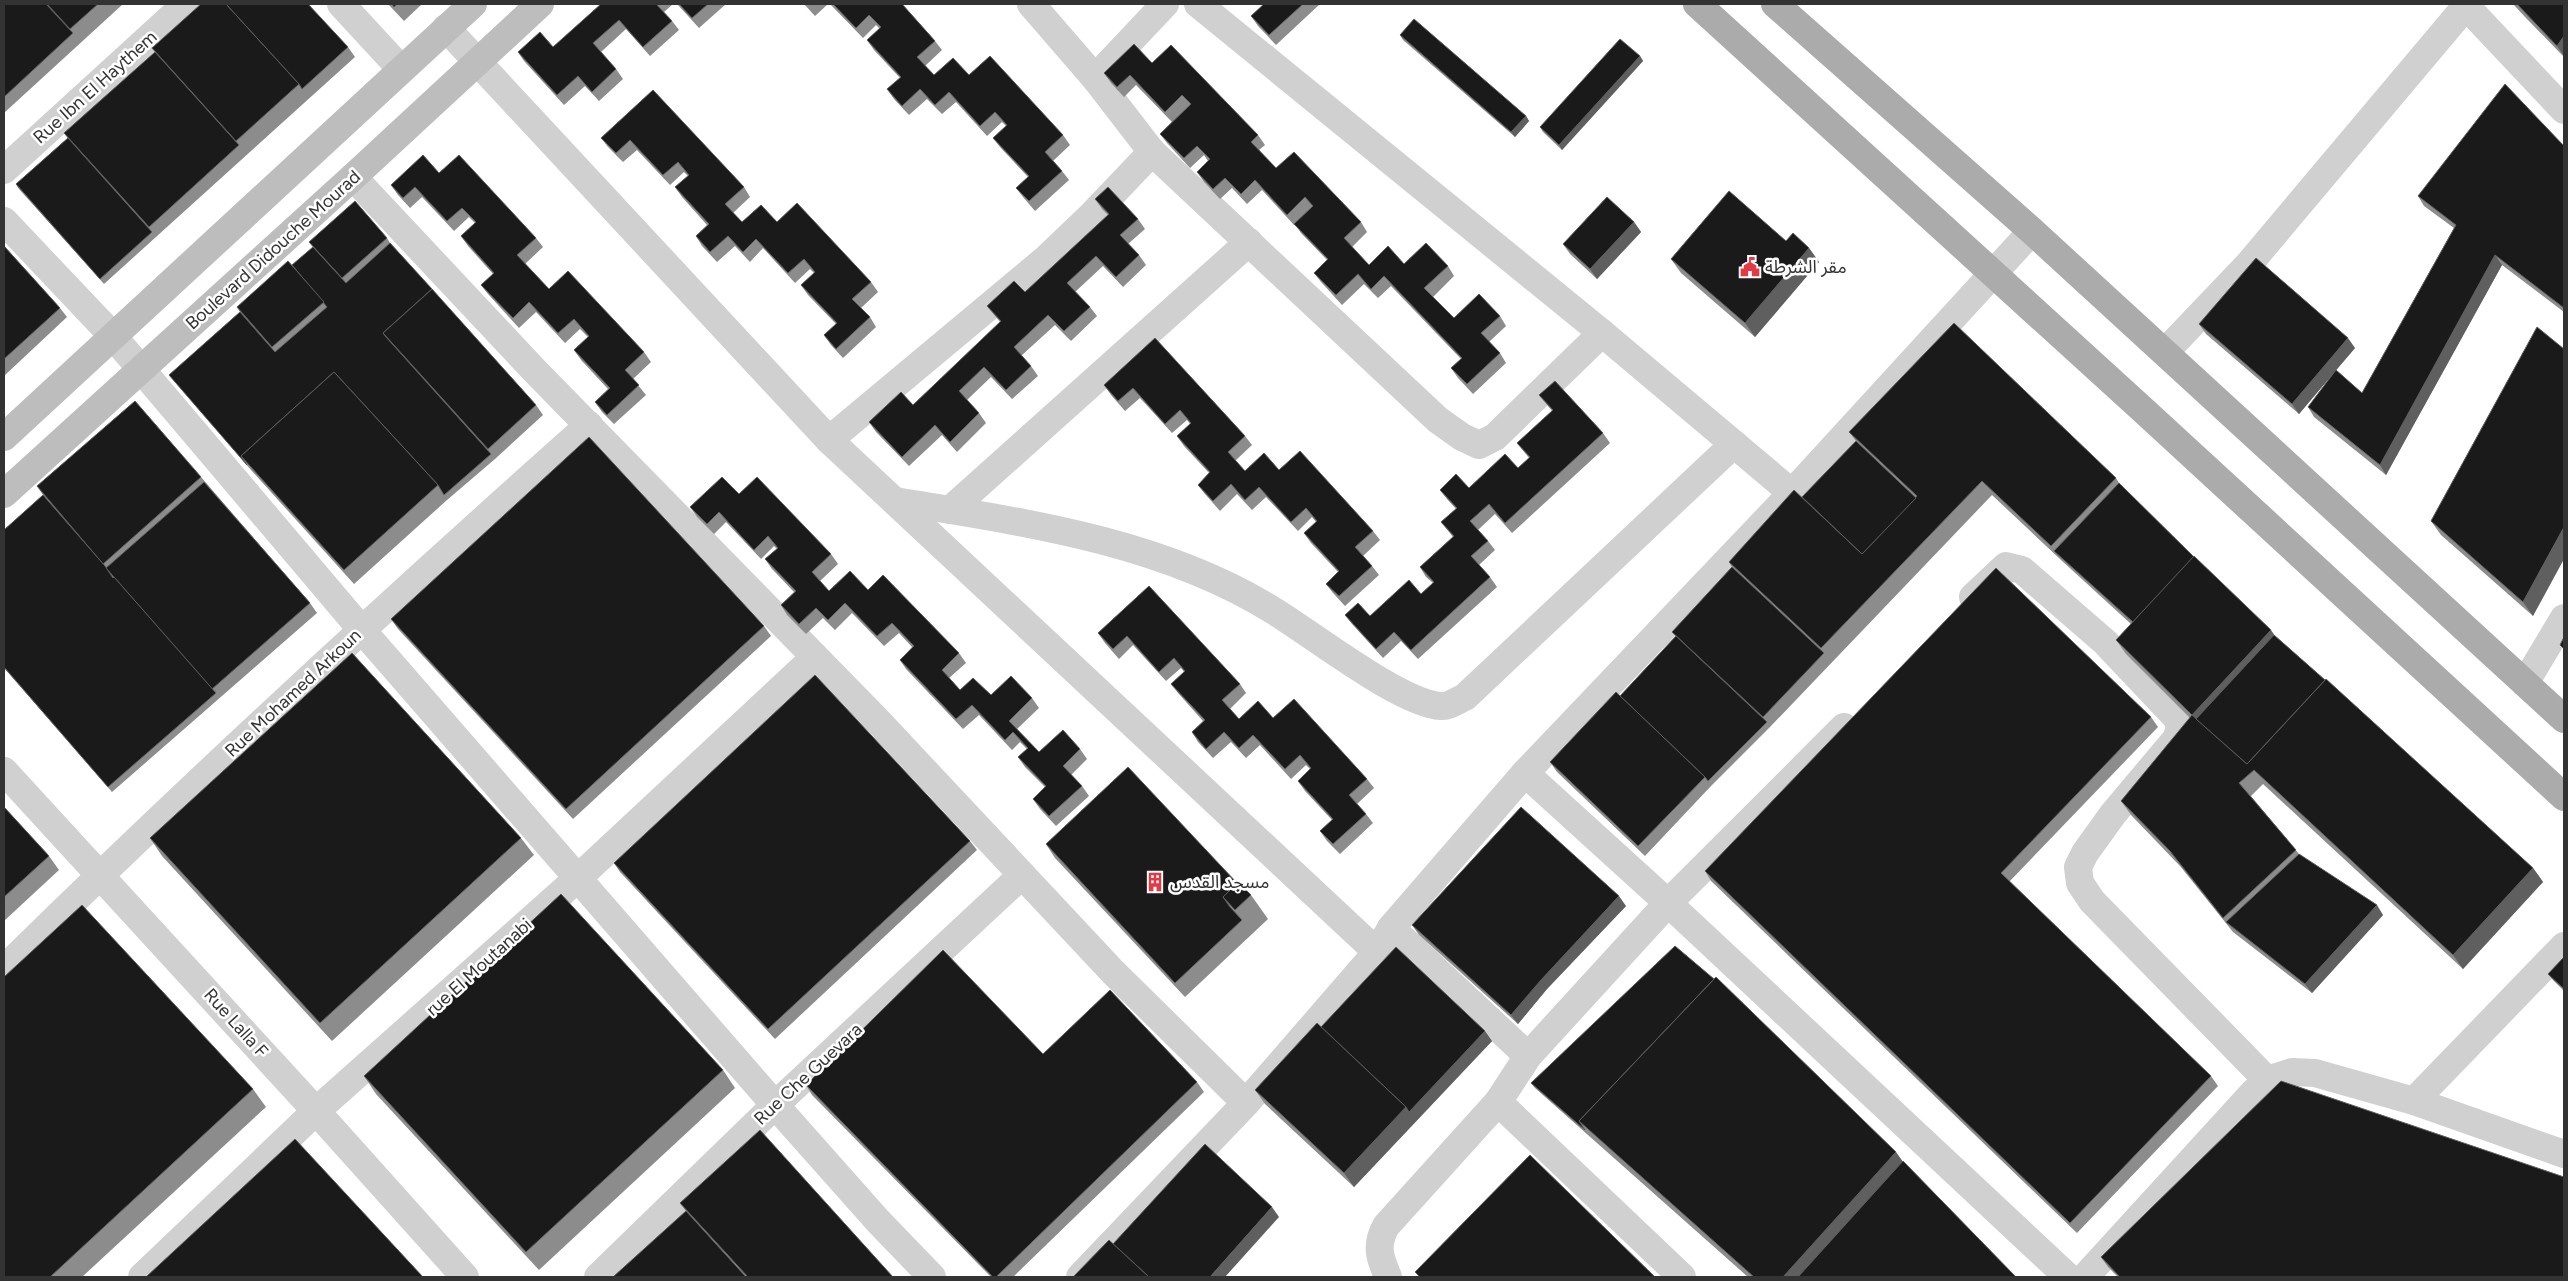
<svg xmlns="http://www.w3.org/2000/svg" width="2568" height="1281" viewBox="0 0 2568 1281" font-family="Figtree,'Noto Sans Arabic',sans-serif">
  <rect width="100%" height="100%" fill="#fff"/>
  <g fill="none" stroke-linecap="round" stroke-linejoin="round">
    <g stroke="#d0d0d0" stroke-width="28">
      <polyline points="341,4 401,69"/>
      <polyline points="1031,4 1095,78 1152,152 1438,420 1462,437 1479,445 1495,437 1602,333"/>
      <polyline points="1198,4 1602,333 1792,493"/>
      <polyline points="2464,4 2564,110"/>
      <polyline points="446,28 829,440 1377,952"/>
      <polyline points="1095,78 1165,4"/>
      <polyline points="4,170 186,4"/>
      <polyline points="353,177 534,370 876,719 1113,972 1246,1103"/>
      <polyline points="4,221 112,335 361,629 775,1105 878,1221 932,1277"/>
      <polyline points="2165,352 2248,265 2466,6"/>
      <polyline points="829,440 1047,258 1091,216 1152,152"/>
      <path d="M895,501C1023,522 1162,541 1274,611C1312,634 1401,704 1441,706C1448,707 1458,700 1465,697L1734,444"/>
      <polyline points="950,510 1249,242"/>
      <polyline points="1973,597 2006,566 2022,570 2105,642 2177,718 2180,728 2176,739 2113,814 2085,853 2078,867 2080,883 2092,901 2267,1080"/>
      <polyline points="2525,683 2564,618"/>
      <polyline points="4,771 316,1111 465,1277"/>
      <polyline points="1525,773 1668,903 2068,1277"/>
      <polyline points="1391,928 1528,1056"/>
      <path d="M4,969C194,782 390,602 589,425"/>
      <polyline points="2414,1101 2564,946"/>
      <polyline points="1498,1102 1682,1277"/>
      <polyline points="142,1277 316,1111 578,878 815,657"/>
      <polyline points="598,1277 775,1105 1022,875"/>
      <polyline points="1080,1277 1246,1103 1377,952 1391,928 1525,773 1792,493 2032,231"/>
      <path d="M1388,1277C1380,1258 1375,1246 1386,1226L1498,1102L1528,1056L1668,903L1844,727"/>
      <polyline points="2085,1277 2254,1092 2267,1080 2292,1072 2315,1073 2414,1101 2564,1154"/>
    </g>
    <g stroke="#bdbdbd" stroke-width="28">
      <polyline points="4,437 473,4"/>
      <polyline points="4,494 353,177 540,4"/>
    </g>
    <g stroke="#ababab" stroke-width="28">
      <polyline points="1697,4 2142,409 2564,797"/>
      <polyline points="1775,4 2032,231 2564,719"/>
    </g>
  </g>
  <g fill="#8c8c8c">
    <polygon points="4,4 123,4 4,113"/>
    <polygon points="388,4 422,4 404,21"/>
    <polygon points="601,4 673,4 664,12 672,21 679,30 650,56 626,29 601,52 616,69 623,79 599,101 585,86 564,105 524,61 518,52 553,47"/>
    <polygon points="677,4 726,4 699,28"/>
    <polygon points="804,4 828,4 815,16"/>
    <polygon points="830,4 902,4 935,41 942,50 925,66 934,75 969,75 1063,135 1070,145 1053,161 1062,171 1069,180 1035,211 1023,197 1016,188 1028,177 1000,147 993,138 1006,126 1002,122 987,136 956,102 942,114 927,99 909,115 894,99 887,89 900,78 874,50 867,40 880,29 876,25 863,38"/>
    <polygon points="1264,4 1320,4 1276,45 1258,26 1251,16"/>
    <polygon points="2513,4 2564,4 2564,57 2527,19"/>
    <polygon points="1400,35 1526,116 1529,121 1515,137 1403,40"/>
    <polygon points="348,47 355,57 104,284 19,189 16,184 68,138 64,133 155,52 152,48"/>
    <polygon points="1640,56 1643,61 1562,150 1543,132 1540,127"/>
    <polygon points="1152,63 1258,135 1265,145 1259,150 1276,168 1361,222 1367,232 1352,247 1369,265 1404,264 1448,266 1454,276 1433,297 1454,318 1500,316 1506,326 1489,342 1500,353 1506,363 1473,394 1458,378 1451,368 1461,359 1391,286 1378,298 1364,284 1342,305 1321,282 1314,273 1327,260 1301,233 1295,224 1294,225 1262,190 1247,204 1232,188 1220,199 1204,182 1197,172 1208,161 1204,155 1190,168 1167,143 1160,134 1189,105 1172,122 1136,85 1124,97 1111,83 1104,73"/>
    <polygon points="653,90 744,187 750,197 733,213 742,222 777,222 871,282 878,292 861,308 870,317 876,327 843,358 831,345 824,335 836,324 808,295 801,285 814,273 810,269 795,283 763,248 750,262 735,246 717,262 702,246 696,236 707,225 682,197 675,187 688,176 684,172 670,185 637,150 623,162 608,147 601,138"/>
    <polygon points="2564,146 2564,312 2502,265 2386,475 2314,417 2308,407 2333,373 2299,414 2206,334 2199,324 2355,348 2336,370 2362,393 2454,228 2424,206 2418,196"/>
    <polygon points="439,173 536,238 543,247 525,264 549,289 644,352 651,362 633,379 646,395 614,424 602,412 595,402 608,389 581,360 574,350 588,337 580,329 565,343 536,312 519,328 488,294 481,285 493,274 468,246 461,236 475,223 469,217 454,231 422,197 410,208 398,195 391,185"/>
    <polygon points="1095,199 1138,219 1145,229 1128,244 1139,255 1146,265 1123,287 1103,266 1075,292 1090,307 1097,316 1071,341 1055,325 1021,356 1031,366 1038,376 1012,399 991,377 967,400 979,413 986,423 957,452 942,435 909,466 876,432 869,422 913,405 1000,322 987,306 1025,292 1108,215 1102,209"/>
    <polygon points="1634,222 1641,232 1597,279 1570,254 1563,244"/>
    <polygon points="387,238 390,243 536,405 543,415 495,459 447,500 354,584 251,470 169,375 240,312 237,307 292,265 313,247 309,242"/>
    <polygon points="1786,241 1809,248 1819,262 1755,337 1681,273 1671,259"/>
    <polygon points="4,246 60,308 67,317 4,376"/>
    <polygon points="1155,338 1245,436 1252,445 1235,461 1245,471 1279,470 1373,531 1380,540 1363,556 1372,566 1379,575 1345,606 1333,593 1326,584 1338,572 1311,543 1304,533 1316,522 1312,517 1298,531 1266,497 1252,510 1237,494 1220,511 1205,494 1198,485 1209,473 1184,446 1177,436 1190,424 1187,420 1172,433 1140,398 1125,411 1111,395 1104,385"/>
    <polygon points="2564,349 2533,616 2441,535 2431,521"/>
    <polygon points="1539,395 1603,433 1610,443 1512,533 1495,514 1478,530 1488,541 1495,550 1479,565 1490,577 1497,587 1418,659 1401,641 1383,658 1352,624 1345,615 1370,616 1421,594 1433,583 1426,577 1420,567 1453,537 1441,522 1456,509 1447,499 1440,490 1469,488 1518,468 1529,458 1517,443 1552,411"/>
    <polygon points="1849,432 2116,478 2119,483 2194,557 2274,635 2533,868 2543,882 2463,969 2263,784 2251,796 2299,854 2383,915 2312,993 2233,932 2180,866 2131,815 2121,801 2190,718 2126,654 2116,640 2131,624 2061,560 1992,495 1770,727 1711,786 1645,856 1557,772 1550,762 1620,696 1676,636 1672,632 1732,567 1729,562 1802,497 1856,441"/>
    <polygon points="201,477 310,603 317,613 112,792 4,668 4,530 43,495 37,486"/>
    <polygon points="739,494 831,554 838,564 820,581 829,591 868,590 959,653 966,663 949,678 960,690 991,695 1032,698 1039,708 1017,729 1039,752 1080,749 1087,759 1071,775 1082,786 1089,796 1056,826 1040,809 1033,799 1045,787 1025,767 1018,757 1027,749 1020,742 1012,750 979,715 963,729 906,669 900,660 912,647 899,633 884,646 852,613 835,630 823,618 806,634 787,615 781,605 794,592 772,569 765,559 777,549 774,546 761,559 726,522 714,534 697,517 690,507"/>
    <polygon points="1149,586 1240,684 1246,693 1230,709 1239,719 1273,718 1367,779 1374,788 1357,804 1366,814 1373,823 1340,854 1327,841 1320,831 1332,820 1305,791 1298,781 1310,769 1306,765 1291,779 1260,745 1246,758 1231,742 1213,758 1198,742 1192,732 1203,721 1178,693 1171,684 1184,672 1181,668 1166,681 1133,645 1119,659 1105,643 1098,633"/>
    <polygon points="391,619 764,626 771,636 573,819 398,629"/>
    <polygon points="2151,717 2158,727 2009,882 2211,1076 2218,1086 2077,1233 1711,881 1705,871"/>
    <polygon points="4,807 49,856 59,870 4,921"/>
    <polygon points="150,838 521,838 534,855 332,1041 162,856"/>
    <polygon points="970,841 977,850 775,1039 620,872 614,863"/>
    <polygon points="1046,844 1237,883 1251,895 1268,919 1185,997 1055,858"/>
    <polygon points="1626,906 1547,989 1518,1024 1419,935 1412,925"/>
    <polygon points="2564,957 2564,991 2552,979 2548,974"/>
    <polygon points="1321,1027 1492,1041 1354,1187 1265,1104 1255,1090"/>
    <polygon points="1043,1054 1197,1082 1204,1092 1013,1277 991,1277 812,1095 806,1085"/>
    <polygon points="723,1070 735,1088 539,1270 376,1094 364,1076"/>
    <polygon points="1531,1083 1903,1161 2016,1277 1748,1277 1588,1135 1535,1088"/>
    <polygon points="253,1089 266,1107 82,1277 4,1277"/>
    <polygon points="680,1203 893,1277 613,1277 686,1211"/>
    <polygon points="2101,1257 2564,1277 2118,1277 2108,1267"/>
  </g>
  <g fill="#5f5f5f">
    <polygon points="2564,36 2564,56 2557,46"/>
    <polygon points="1640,56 1643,61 1562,150 1559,145"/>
    <polygon points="1526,116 1529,121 1515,137 1511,132"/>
    <polygon points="1634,222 1641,232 1597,279 1590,269"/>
    <polygon points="1809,248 1819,262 1755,337 1745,323"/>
    <polygon points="2495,255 2502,265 2386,475 2380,465"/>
    <polygon points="2348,338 2355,348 2299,414 2292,404"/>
    <polygon points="2564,527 2564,559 2533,616 2523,602"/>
    <polygon points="2271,630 2281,645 2195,720 2192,715"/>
    <polygon points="2533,868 2543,882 2463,969 2453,955"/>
    <polygon points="1619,896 1626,906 1547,989 1518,1024 1511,1015 1541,980"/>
    <polygon points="2377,905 2383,915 2312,993 2305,984"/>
    <polygon points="1485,1031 1492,1041 1354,1187 1344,1173 1406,1107"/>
    <polygon points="1896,1152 1906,1166 1806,1277 1783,1277"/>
    <polygon points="1272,1207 1279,1217 1225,1277 1210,1277"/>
  </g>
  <g fill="#1a1a1a" stroke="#5f5f5f">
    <polygon points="4,4 46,4 73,33 4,97"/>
    <polygon points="47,4 98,4 70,29"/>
    <polygon points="201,4 226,4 299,84 236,141 152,48"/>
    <polygon points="226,4 308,4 348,47 302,89 299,84"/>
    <polygon points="392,4 397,4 394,7"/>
    <polygon points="601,4 656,4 672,21 643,47 619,20 593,43 616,69 592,92 578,76 557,95 518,52 540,32 553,47"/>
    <polygon points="679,4 708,4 692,18"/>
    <polygon points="833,4 902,4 935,41 917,57 934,75 953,58 969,75 990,56 1063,135 1045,152 1062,171 1029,201 1016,188 1029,176 993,138 1007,125 995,112 980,126 949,92 935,105 920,89 902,106 887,89 901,77 867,40 881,27 869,15 856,28"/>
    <polygon points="1264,4 1303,4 1269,35 1251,16"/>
    <polygon points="2517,4 2564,4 2564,36 2557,46"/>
    <polygon points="1414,19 1526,116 1511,132 1400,35"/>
    <polygon points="1620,39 1640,56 1559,145 1540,127"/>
    <polygon points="1134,44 1152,63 1171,45 1258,135 1251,142 1276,168 1294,152 1361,222 1344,238 1369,265 1388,246 1404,264 1426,243 1448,266 1424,288 1454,318 1479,294 1500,316 1481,333 1500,353 1467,384 1451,368 1462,358 1384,276 1371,289 1358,274 1336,295 1314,273 1328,259 1294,224 1313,206 1305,197 1287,215 1255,180 1241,194 1225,178 1213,189 1197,172 1210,159 1197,146 1184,158 1160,134 1191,104 1182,95 1165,112 1130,75 1117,87 1104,73"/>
    <polygon points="155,52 239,145 149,227 64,133"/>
    <polygon points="2505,84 2564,146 2564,308 2495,255 2380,465 2308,407 2336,370 2362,393 2456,225 2418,196"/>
    <polygon points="653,90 744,187 725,204 742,222 761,205 777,222 797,203 871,282 852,299 870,317 836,349 824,335 837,323 801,285 815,272 804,259 788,273 756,239 743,252 728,236 710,252 696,236 709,224 675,187 689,175 678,162 663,175 630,140 616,153 601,138"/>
    <polygon points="68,138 152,232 100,279 16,184"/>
    <polygon points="423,155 439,173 459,155 536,238 517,255 549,289 568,271 644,352 625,370 639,385 607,415 595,402 610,388 574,350 589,336 574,319 558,333 529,302 513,318 481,285 494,273 461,236 476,222 462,208 447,221 415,187 403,198 391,185"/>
    <polygon points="1108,187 1138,219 1120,235 1139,255 1116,277 1096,256 1067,283 1090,307 1064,331 1048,315 1014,347 1031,366 1006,390 984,367 959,391 979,413 950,442 935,425 902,457 869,422 901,392 913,405 1001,321 987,306 1014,281 1025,292 1109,214 1095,199"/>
    <polygon points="1729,191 1786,241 1793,233 1809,248 1745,323 1671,259"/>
    <polygon points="1607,197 1634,222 1590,269 1563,244"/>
    <polygon points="355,201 387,238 342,278 309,242"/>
    <polygon points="390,243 432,289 383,333 386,337 491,454 444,495 438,485 334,372 241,456 247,465 169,375 240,312 275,352 327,307 292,265 313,247 346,283"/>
    <polygon points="4,246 60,308 4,359"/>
    <polygon points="2256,258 2348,338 2292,404 2199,324"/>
    <polygon points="288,261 324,302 272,347 237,307"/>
    <polygon points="432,289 536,405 488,449 383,333"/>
    <polygon points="1954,323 2116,478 2051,546 1982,481 1821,648 1729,562 1794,490 1862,554 1917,496 1849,432"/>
    <polygon points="2537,327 2564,349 2564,527 2523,602 2431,521"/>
    <polygon points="1155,338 1245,436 1228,452 1245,471 1264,453 1279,470 1300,451 1373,531 1355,547 1372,566 1339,596 1326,584 1339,571 1304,533 1317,521 1306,508 1291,522 1259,487 1245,500 1231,484 1213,501 1198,485 1210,472 1177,436 1191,423 1180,410 1165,424 1133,388 1118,401 1104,385"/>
    <polygon points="334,372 438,485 344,570 241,456"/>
    <polygon points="1555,381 1603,433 1505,523 1489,504 1470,521 1488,541 1471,556 1490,577 1411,650 1394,632 1376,649 1345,615 1358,603 1370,616 1409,580 1421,594 1434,582 1420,567 1454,536 1441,522 1457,508 1440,490 1456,474 1469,488 1505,454 1518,468 1530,457 1517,443 1553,410 1539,395"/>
    <polygon points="135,401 201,477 103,564 37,486"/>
    <polygon points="589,437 764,626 566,809 391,619"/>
    <polygon points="1856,441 1916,498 1862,554 1802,497"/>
    <polygon points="722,477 739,494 757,477 831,554 812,572 829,591 850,571 868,590 883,575 959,653 942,670 960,690 973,678 991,695 1011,676 1032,698 1009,721 1039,752 1063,730 1080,749 1063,766 1082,786 1049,816 1033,799 1046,786 1018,757 1028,748 1013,732 1005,740 972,705 956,719 900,660 914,646 892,623 877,636 845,603 828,620 816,608 799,624 781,605 796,591 765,559 778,548 768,536 754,550 719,512 707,524 690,507"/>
    <polygon points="204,482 310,603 212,689 106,568"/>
    <polygon points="2119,483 2194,557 2133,622 2054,551"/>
    <polygon points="43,495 105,566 113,578 114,577 216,693 108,787 4,667 4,530"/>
    <polygon points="2194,556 2271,630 2192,715 2247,764 2326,679 2533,868 2453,955 2254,770 2239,783 2296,850 2223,918 2170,851 2121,801 2192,715 2116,640"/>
    <polygon points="1732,567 1824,653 1763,717 1672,632"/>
    <polygon points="1996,568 2151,717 2001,873 2211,1076 2070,1223 1705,871"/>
    <polygon points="1149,586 1240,684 1222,700 1239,719 1258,701 1273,718 1294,699 1367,779 1349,795 1366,814 1333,844 1320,831 1333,819 1298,781 1311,768 1300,755 1285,769 1253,735 1239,748 1224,732 1206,749 1192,732 1205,720 1171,684 1185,671 1174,658 1159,672 1127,636 1113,649 1098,633"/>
    <polygon points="2274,635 2325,680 2247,764 2196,719"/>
    <polygon points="1676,636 1767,722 1708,781 1705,777 1620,696"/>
    <polygon points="2564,637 2564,649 2560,645"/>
    <polygon points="352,653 521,838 320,1023 150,838"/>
    <polygon points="815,675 970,841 768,1029 614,863"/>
    <polygon points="1616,692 1705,777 1638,846 1550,762"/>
    <polygon points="1128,767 1237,883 1223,897 1230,907 1242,920 1175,983 1046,844"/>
    <polygon points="4,807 49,856 4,897"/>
    <polygon points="1521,807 1619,896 1541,980 1511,1015 1412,925"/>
    <polygon points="2299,854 2377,905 2305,984 2226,922"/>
    <polygon points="1238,882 1251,895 1235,910 1223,897"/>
    <polygon points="561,894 723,1070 526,1252 364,1076"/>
    <polygon points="82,905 253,1089 50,1277 4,1277 4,977"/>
    <polygon points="1675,946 1714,979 1579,1121 1585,1130 1531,1083"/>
    <polygon points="1396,947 1485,1031 1409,1112 1406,1107 1321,1027"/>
    <polygon points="943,950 1043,1054 1110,990 1197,1082 996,1277 993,1277 806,1085"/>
    <polygon points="2564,957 2564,989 2548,974"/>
    <polygon points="1716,977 1896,1152 1783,1277 1754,1277 1579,1121"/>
    <polygon points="1317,1023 1406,1107 1344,1173 1255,1090"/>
    <polygon points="2281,1081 2564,1177 2564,1277 2120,1277 2101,1257"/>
    <polygon points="760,1130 893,1277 748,1277 680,1203"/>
    <polygon points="295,1139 423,1277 146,1277"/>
    <polygon points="1205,1144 1272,1207 1210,1277 1149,1277 1113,1244"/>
    <polygon points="1530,1155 1655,1277 1420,1277 1415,1272"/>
    <polygon points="1903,1161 2016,1277 1798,1277"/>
    <polygon points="686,1211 746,1277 613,1277"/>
    <polygon points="1109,1240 1149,1277 1073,1277"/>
  </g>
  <defs>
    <symbol id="civic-bare" viewBox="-9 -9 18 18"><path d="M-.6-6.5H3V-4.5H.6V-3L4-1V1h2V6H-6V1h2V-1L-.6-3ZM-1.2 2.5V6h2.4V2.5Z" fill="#e63946" stroke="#fff" stroke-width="2.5" paint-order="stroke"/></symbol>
    <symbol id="building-bare" viewBox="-9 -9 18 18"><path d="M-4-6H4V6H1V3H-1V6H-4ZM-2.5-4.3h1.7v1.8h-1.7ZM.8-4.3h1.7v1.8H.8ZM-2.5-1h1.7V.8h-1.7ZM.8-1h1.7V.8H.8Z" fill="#e63946" stroke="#fff" stroke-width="2.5" paint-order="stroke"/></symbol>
  </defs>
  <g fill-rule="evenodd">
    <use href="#civic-bare" x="1736" y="253" width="28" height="28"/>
    <use href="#building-bare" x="1141" y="868" width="28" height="28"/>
  </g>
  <g text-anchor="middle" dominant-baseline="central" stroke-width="5" stroke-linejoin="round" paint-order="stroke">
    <g font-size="18" fill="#333" stroke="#fff">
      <text transform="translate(95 87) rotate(-42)">Rue Ibn El Haythem</text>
      <text transform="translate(273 250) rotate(-42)">Boulevard Didouche Mourad</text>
      <text transform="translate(293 693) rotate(-43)">Rue Mohamed Arkoun</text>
      <text transform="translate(479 967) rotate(-42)">rue El Moutanabi</text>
      <text transform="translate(236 1023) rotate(48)">Rue Lalla F</text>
      <text transform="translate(808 1074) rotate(-43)">Rue Che Guevara</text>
    </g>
    <g font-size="18" fill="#333" stroke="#fff" text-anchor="start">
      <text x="1765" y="267">مقر الشرطة</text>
      <text x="1170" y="882">مسجد القدس</text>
    </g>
  </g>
  <rect width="2568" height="1281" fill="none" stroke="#333333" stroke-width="10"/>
</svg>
